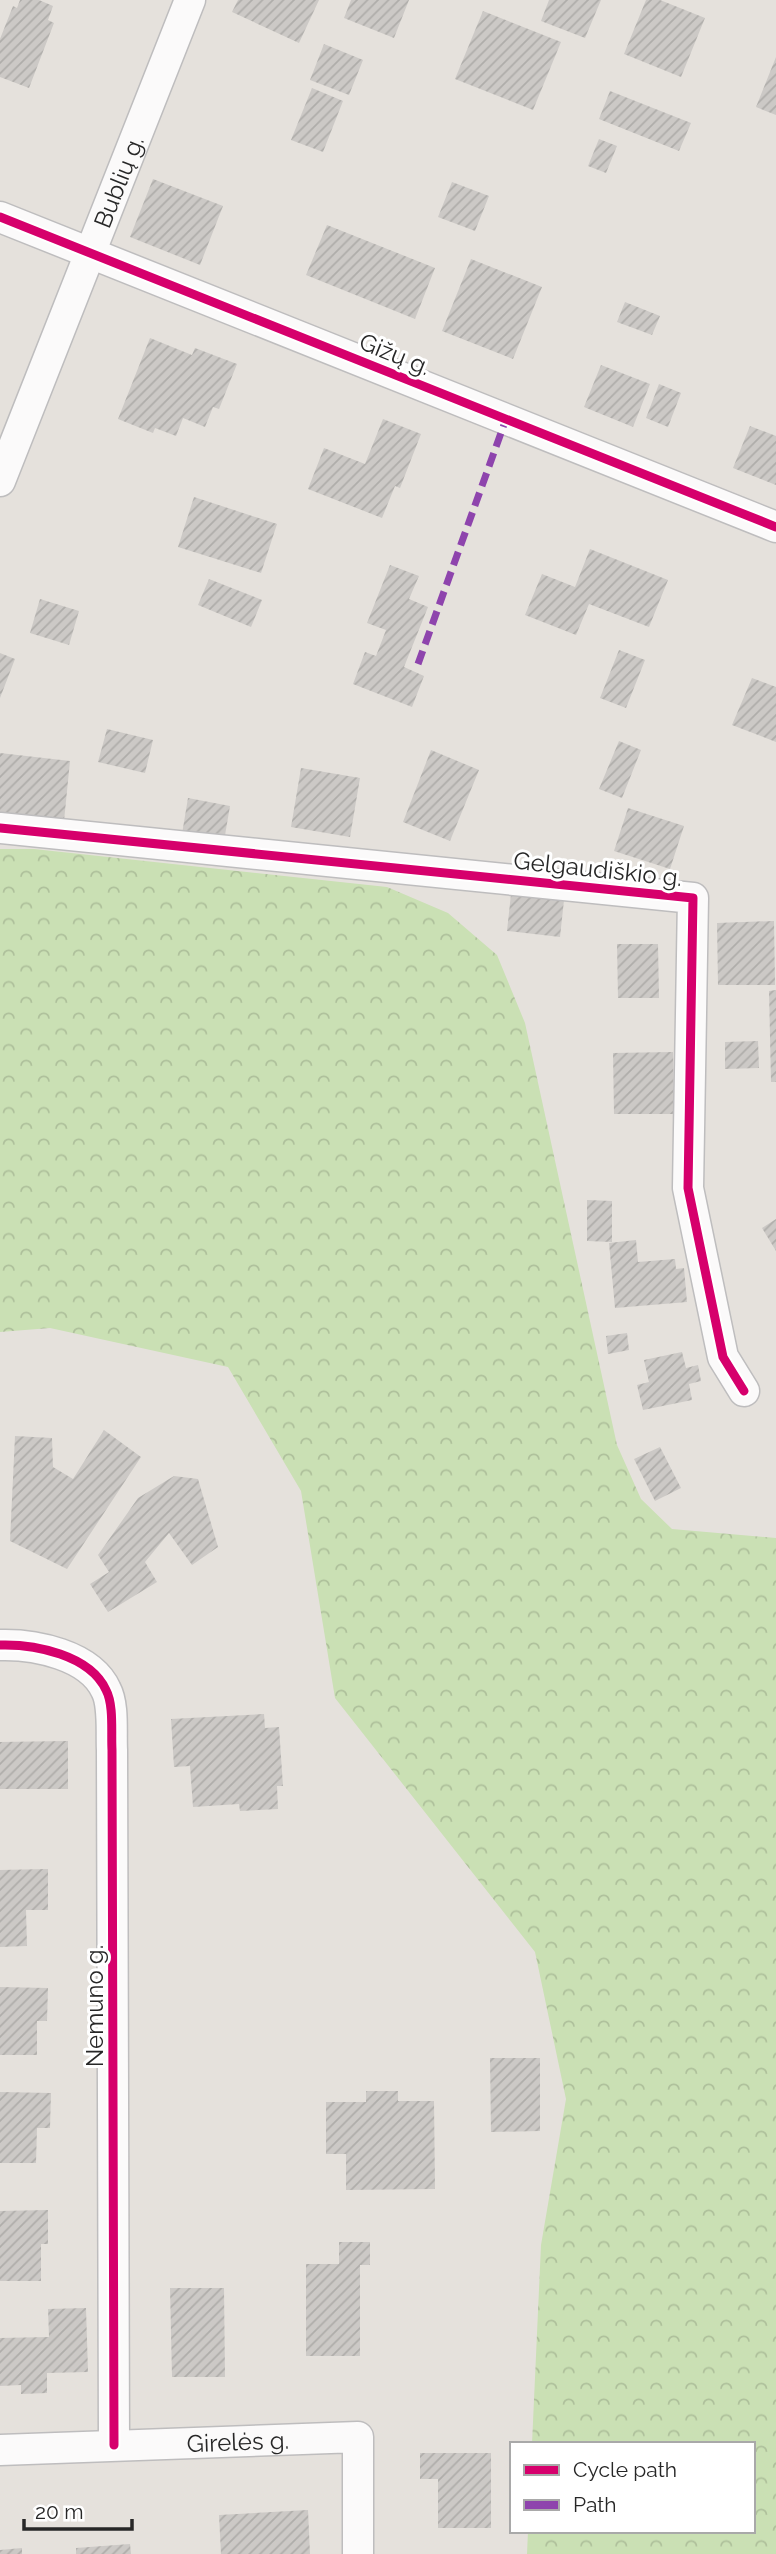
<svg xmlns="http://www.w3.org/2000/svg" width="776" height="2554" viewBox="0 0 776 2554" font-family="Raleway,sans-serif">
  <defs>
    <pattern id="forest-crowns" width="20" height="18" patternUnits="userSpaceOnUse" patternTransform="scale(1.75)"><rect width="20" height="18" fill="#cae0b4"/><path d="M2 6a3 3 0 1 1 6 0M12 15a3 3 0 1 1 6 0" fill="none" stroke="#aec09b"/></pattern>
    <pattern id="building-hatch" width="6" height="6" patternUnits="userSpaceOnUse" patternTransform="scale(1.75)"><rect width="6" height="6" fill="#ccc9c6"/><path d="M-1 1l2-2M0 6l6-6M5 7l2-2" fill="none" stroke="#afadaa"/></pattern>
  </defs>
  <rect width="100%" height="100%" fill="#e5e1dc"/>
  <polygon fill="url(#forest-crowns)" points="0,849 34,849 387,887 448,913 497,955 525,1023 617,1445 641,1499 672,1529 776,1538 776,2554 527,2554 528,2531 753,2531 753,2444 532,2444 541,2245 566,2099 535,1952 335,1698 301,1491 228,1367 50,1328 0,1332"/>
  <g fill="url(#building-hatch)">
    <polygon points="20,0 39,0 53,6 48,20 54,23 29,88 0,77 0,39 13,6 17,8"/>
    <polygon points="238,0 319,0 299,43 232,12"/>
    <polygon points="351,0 409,0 394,38 344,18"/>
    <polygon points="549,0 601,0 585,38 541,21"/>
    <polygon points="646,0 660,0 705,18 681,77 624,54"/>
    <polygon points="483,11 561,42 533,110 455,79"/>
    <polygon points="324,44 363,60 349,95 310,80"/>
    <polygon points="776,57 776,115 756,107"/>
    <polygon points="312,88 343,101 323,152 291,140"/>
    <polygon points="610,91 691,123 679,151 599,119"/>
    <polygon points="599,139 617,146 606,173 588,166"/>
    <polygon points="153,179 223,206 200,265 130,237"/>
    <polygon points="452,182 489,196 475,231 438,217"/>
    <polygon points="327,225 435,268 415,319 306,275"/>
    <polygon points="471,259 542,287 513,359 442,331"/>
    <polygon points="625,302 660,316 652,335 617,322"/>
    <polygon points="150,338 192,355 195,348 237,364 219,409 213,407 205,427 183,418 176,436 155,428 153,433 118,419"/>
    <polygon points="601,365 650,384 633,427 584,407"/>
    <polygon points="659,384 681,393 668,427 646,418"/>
    <polygon points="383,419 421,434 400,488 395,486 382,518 308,489 324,448 365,464"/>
    <polygon points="750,426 776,436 776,485 733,468"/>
    <polygon points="194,497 277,524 261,573 178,547"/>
    <polygon points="590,549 668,580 649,627 589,604 576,635 525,615 542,574 575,587"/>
    <polygon points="390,565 419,576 409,599 428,607 404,667 424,676 412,707 353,684 365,652 376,656 386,630 367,623"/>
    <polygon points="209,579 262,600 251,627 198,605"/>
    <polygon points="40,599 79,611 69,645 30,633"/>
    <polygon points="619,650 645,660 626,708 600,698"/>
    <polygon points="0,653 15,659 0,698"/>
    <polygon points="752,678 776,687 776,742 732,725"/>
    <polygon points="107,729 153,740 145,773 98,762"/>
    <polygon points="619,741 641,750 622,798 599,789"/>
    <polygon points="431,750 479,770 450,841 403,822"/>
    <polygon points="0,753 70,761 64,821 0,814"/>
    <polygon points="301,768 360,778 350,837 291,827"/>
    <polygon points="188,798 230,806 224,841 182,834"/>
    <polygon points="628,808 684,826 670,869 614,851"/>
    <polygon points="511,894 564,900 560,937 507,931"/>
    <polygon points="774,921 775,985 718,985 717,923"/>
    <polygon points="617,944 658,944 659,998 618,998"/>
    <polygon points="776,990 776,1082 771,1082 769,991"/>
    <polygon points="758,1041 759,1068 725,1069 725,1042"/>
    <polygon points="673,1052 674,1114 614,1114 613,1053"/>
    <polygon points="587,1200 612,1201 612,1242 587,1241"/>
    <polygon points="776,1219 776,1251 762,1228"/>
    <polygon points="636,1240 638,1262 675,1259 676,1269 684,1268 687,1302 615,1308 609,1243"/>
    <polygon points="627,1333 629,1350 608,1354 606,1336"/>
    <polygon points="682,1352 686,1368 698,1365 701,1381 689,1384 692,1400 643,1410 637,1385 649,1382 644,1360"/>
    <polygon points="104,1430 141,1457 67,1569 10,1541 15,1436 52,1438 53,1467 73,1479"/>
    <polygon points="660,1447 681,1488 655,1501 634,1459"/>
    <polygon points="174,1476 198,1479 218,1547 192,1565 169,1533 145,1562 157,1582 108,1612 90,1584 109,1572 98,1555 138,1498"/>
    <polygon points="264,1714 265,1728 279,1727 283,1786 277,1786 278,1809 240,1811 239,1804 193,1807 190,1766 174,1767 171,1719"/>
    <polygon points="68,1741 68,1789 0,1789 0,1742"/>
    <polygon points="48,1869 48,1910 26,1910 27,1946 0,1947 0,1870"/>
    <polygon points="0,1987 48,1988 47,2021 37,2021 37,2055 0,2055"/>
    <polygon points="490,2058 540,2058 540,2131 491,2132"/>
    <polygon points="366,2091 398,2091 398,2101 434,2101 435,2189 346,2190 346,2154 326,2154 326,2102 366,2102"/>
    <polygon points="0,2092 51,2093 50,2128 37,2128 36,2163 0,2163"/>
    <polygon points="48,2210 48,2244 41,2244 41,2281 0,2281 0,2211"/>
    <polygon points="339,2242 370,2242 370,2265 360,2265 360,2356 306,2356 306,2264 339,2264"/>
    <polygon points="170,2288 224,2288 225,2377 172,2377"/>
    <polygon points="86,2308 88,2372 47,2373 47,2393 21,2394 21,2385 0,2386 0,2338 49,2337 48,2309"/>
    <polygon points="420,2453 491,2453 491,2528 438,2528 438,2479 420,2479"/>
    <polygon points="308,2510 310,2554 221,2554 219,2515"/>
    <polygon points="130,2544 131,2554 76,2554 76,2548"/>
    <polygon points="22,2548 22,2554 0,2554 0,2550"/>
  </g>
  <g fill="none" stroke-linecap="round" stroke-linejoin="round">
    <defs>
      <g id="minor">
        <polyline points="0,217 776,527"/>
        <path id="s1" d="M0,481L190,0"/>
        <polyline points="0,828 693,898 688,1188 723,1357 744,1391"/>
        <path d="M0,1645C35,1644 90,1655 106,1690C114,1705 111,1732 112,1750L114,2445"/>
        <path id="s2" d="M0,2450L358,2437V2554"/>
      </g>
    </defs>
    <use href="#minor" stroke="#bebdbe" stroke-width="33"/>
    <use href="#minor" stroke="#fbfafa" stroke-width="30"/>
    <polyline stroke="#8e44ad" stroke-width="7" stroke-dasharray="14 7" stroke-linecap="butt" points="418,664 506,419"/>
    <defs>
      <g id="cycleway">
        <polyline points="0,217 776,527"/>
        <polyline points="0,828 693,898 688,1188 723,1357 744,1391"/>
        <path d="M0,1645C35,1644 90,1655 106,1690C114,1705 111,1732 112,1750L114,2445"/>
      </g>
    </defs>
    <use href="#cycleway" stroke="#fff" stroke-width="13"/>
    <use href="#cycleway" stroke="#d6006c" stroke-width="9"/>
  </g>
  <g text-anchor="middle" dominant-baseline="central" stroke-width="6" stroke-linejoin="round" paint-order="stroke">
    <g font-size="24" fill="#272727" stroke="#fff">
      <text stroke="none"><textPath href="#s1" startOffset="322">Bublių g.</textPath></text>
      <text transform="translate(395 354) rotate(22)">Gižų g.</text>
      <text transform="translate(598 869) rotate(6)">Gelgaudiškio g.</text>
      <text transform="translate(94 2006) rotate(-90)">Nemuno g.</text>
      <text stroke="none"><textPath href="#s2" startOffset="238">Girelės g.</textPath></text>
    </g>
  </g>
  <rect x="510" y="2442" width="245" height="91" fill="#ffffff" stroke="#a9a9a9" stroke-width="2"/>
  <rect x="524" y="2465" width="35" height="10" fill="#d6006c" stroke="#a9a9a9" stroke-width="2"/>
  <text x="573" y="2477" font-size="21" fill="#272727">Cycle path</text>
  <rect x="524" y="2500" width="35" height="10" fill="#8e44ad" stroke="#a9a9a9" stroke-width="2"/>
  <text x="573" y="2512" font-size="21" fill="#272727">Path</text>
  <path d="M24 2519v10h108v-10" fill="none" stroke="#272727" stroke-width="3.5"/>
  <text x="35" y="2519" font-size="21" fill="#272727" stroke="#ffffff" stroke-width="5" paint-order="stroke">20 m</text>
</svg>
